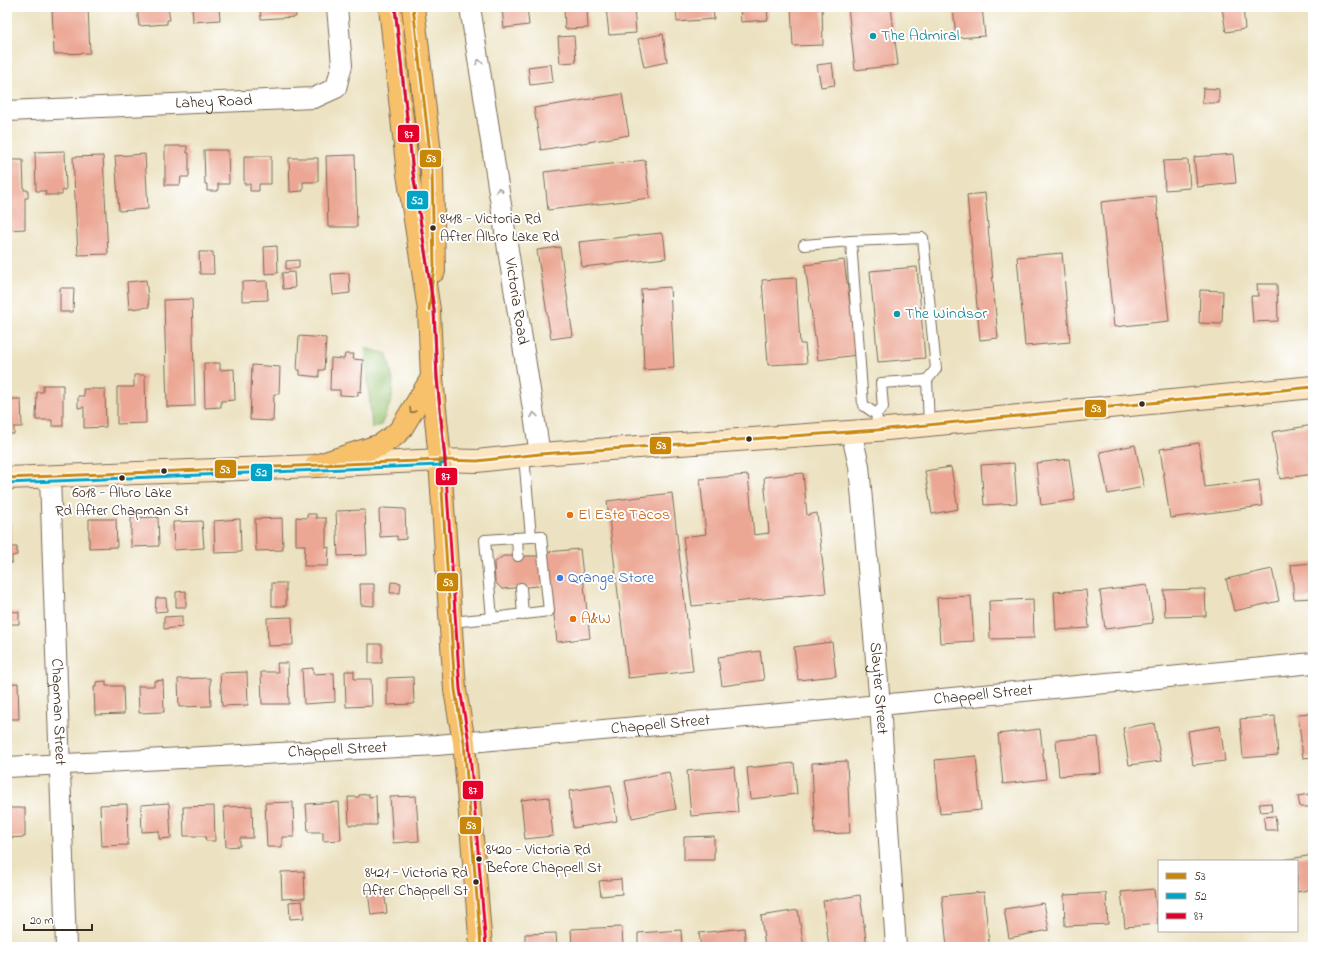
<svg xmlns="http://www.w3.org/2000/svg" width="1320" height="954" viewBox="0 0 1320 954" font-family="'Indie Flower',sans-serif">
  <rect width="100%" height="100%" fill="#fff"/>
  <filter id="ink" filterUnits="userSpaceOnUse"><feTurbulence type="fractalNoise" baseFrequency=".025" numOctaves="2"/><feDisplacementMap in="SourceGraphic" scale="8" xChannelSelector="R" yChannelSelector="G"/><feConvolveMatrix kernelMatrix="1 2 1 2 8 2 1 2 1" color-interpolation-filters="sRGB"/></filter>
  <filter id="wash" filterUnits="userSpaceOnUse"><feTurbulence type="fractalNoise" baseFrequency=".012" numOctaves="4" result="noise"/><feDisplacementMap in="SourceGraphic" scale="16" xChannelSelector="R" yChannelSelector="G"/><feGaussianBlur stdDeviation="0.9" result="paint"/><feColorMatrix in="noise" values="0 0 0 0 0 0 0 0 0 0 0 0 0 0 0 0 0 1.4 0 .05"/><feComposite in="paint" operator="in"/></filter>
  <g filter="url(#wash)">
    <rect width="100%" height="100%" fill="#ece2c1"/>
    <polygon fill="#95c16f" stroke="#687646" points="365,348 387,354 393,381 392,399 381,425 372,429"/>
    <g id="blocks">
      <g fill="#eca794">
        <polygon points="52,7 88,7 90,53 54,54"/>
        <polygon points="137,7 168,7 170,20 167,20 167,24 139,26"/>
        <polygon points="192,7 219,7 220,20 193,22"/>
        <polygon points="260,7 295,7 296,17 261,19"/>
        <polygon points="502,7 527,7 529,25 504,28"/>
        <polygon points="564,7 587,7 588,28 565,29"/>
        <polygon points="606,7 634,7 636,33 609,35"/>
        <polygon points="676,7 713,7 714,19 677,22"/>
        <polygon points="740,7 767,7 768,20 741,22"/>
        <polygon points="791,7 822,7 823,45 793,46"/>
        <polygon points="848,7 891,7 898,65 855,70"/>
        <polygon points="953,7 982,7 985,36 956,38"/>
        <polygon points="1229,7 1243,7 1245,29 1226,32 1222,8"/>
        <polygon points="663,34 667,62 644,67 638,39"/>
        <polygon points="574,36 576,62 560,63 558,37"/>
        <polygon points="832,63 835,85 821,87 817,65"/>
        <polygon points="551,64 553,82 530,85 528,67"/>
        <polygon points="1203,88 1219,89 1219,103 1202,103"/>
        <polygon points="622,94 629,135 541,150 534,108"/>
        <polygon points="165,146 187,146 187,153 189,153 189,177 181,177 180,185 165,185"/>
        <polygon points="204,150 228,150 229,184 218,184 218,191 207,191 207,184 205,184"/>
        <polygon points="65,151 66,190 62,191 62,195 45,195 46,191 36,191 35,152"/>
        <polygon points="145,154 148,209 119,211 115,156"/>
        <polygon points="1233,154 1236,183 1197,187 1194,157"/>
        <polygon points="355,155 357,227 328,227 326,156"/>
        <polygon points="103,156 108,254 78,255 73,157"/>
        <polygon points="244,156 271,156 271,184 259,184 259,191 250,191 250,184 244,184"/>
        <polygon points="289,158 318,158 318,182 303,182 303,191 290,192"/>
        <polygon points="7,160 23,160 24,190 28,190 28,198 25,198 25,229 7,230"/>
        <polygon points="645,160 650,198 548,210 544,172"/>
        <polygon points="1188,160 1190,188 1165,190 1163,161"/>
        <polygon points="985,193 998,338 980,340 967,195"/>
        <polygon points="1156,196 1169,321 1114,327 1101,202"/>
        <polygon points="661,233 664,239 666,258 582,267 579,242"/>
        <polygon points="277,246 278,273 265,274 264,247"/>
        <polygon points="560,247 573,336 551,339 537,250"/>
        <polygon points="199,252 213,252 214,274 200,274"/>
        <polygon points="1062,253 1070,342 1025,346 1017,257"/>
        <polygon points="299,260 299,268 286,269 286,261"/>
        <polygon points="844,260 857,355 818,360 805,265"/>
        <polygon points="917,267 925,358 878,362 870,271"/>
        <polygon points="294,272 295,288 283,289 282,273"/>
        <polygon points="349,273 350,293 333,295 331,274"/>
        <polygon points="796,278 800,344 805,344 807,363 768,365 762,280"/>
        <polygon points="146,280 149,307 129,309 127,282"/>
        <polygon points="267,281 268,300 242,301 242,282"/>
        <polygon points="1257,284 1277,284 1278,321 1253,322 1251,296 1258,296"/>
        <polygon points="670,287 674,368 644,370 641,289"/>
        <polygon points="60,288 74,288 73,312 60,312"/>
        <polygon points="1200,290 1223,291 1222,324 1199,323"/>
        <polygon points="192,299 195,406 167,407 164,300"/>
        <polygon points="299,336 326,338 324,370 319,370 319,377 300,375 300,370 297,370"/>
        <polygon points="345,354 354,354 353,359 363,360 361,392 358,391 358,396 340,395 340,390 330,390 331,358 344,359"/>
        <polygon points="204,363 220,363 220,370 234,369 235,400 221,401 221,407 205,408"/>
        <polygon points="252,365 280,367 279,394 274,394 273,421 250,420"/>
        <polygon points="134,375 145,375 146,423 117,424 117,387 134,387"/>
        <polygon points="43,385 63,385 63,426 52,426 52,420 36,420 37,392 43,392"/>
        <polygon points="7,389 10,389 11,399 21,399 22,427 14,427 14,434 7,434"/>
        <polygon points="83,389 105,389 106,427 84,428 84,407 78,408 78,396 84,396"/>
        <polygon points="1313,425 1313,474 1280,479 1272,432"/>
        <polygon points="1199,443 1205,487 1259,480 1262,506 1170,518 1160,449"/>
        <polygon points="1135,445 1144,487 1108,494 1100,452"/>
        <polygon points="1069,459 1075,500 1041,505 1036,463"/>
        <polygon points="1014,463 1017,503 984,505 981,465"/>
        <polygon points="951,467 958,509 932,514 925,471"/>
        <polygon points="803,473 807,515 817,513 826,593 692,606 683,537 706,534 700,479 748,475 754,535 769,533 764,477"/>
        <polygon points="672,493 693,671 628,678 607,501"/>
        <polygon points="383,508 405,509 406,539 397,540 397,536 380,537 379,510 383,509"/>
        <polygon points="365,510 367,555 338,556 336,511"/>
        <polygon points="307,514 316,514 316,518 326,518 326,548 329,547 328,566 304,566 305,545 296,545 296,517 307,518"/>
        <polygon points="158,517 159,546 131,547 131,518"/>
        <polygon points="282,518 283,550 256,551 255,519"/>
        <polygon points="89,519 116,519 117,547 89,548"/>
        <polygon points="240,519 241,552 215,553 214,521"/>
        <polygon points="202,521 204,548 174,550 173,522"/>
        <polygon points="7,522 11,522 11,547 17,547 17,555 12,556 12,563 7,563"/>
        <polygon points="580,549 590,638 557,642 547,552"/>
        <polygon points="503,556 537,556 543,563 545,579 539,586 502,589 495,582 494,563"/>
        <polygon points="1313,563 1313,598 1294,599 1291,565"/>
        <polygon points="1272,569 1279,601 1234,611 1226,579"/>
        <polygon points="391,582 401,583 400,593 390,593"/>
        <rect x="272" y="583" width="14" height="23"/>
        <polygon points="360,584 374,584 374,606 361,605"/>
        <polygon points="1147,585 1153,623 1105,629 1100,591"/>
        <polygon points="1205,589 1206,616 1165,617 1164,590"/>
        <polygon points="1086,590 1089,628 1056,630 1054,592"/>
        <polygon points="186,591 186,607 176,607 176,592"/>
        <polygon points="971,596 974,641 940,643 937,598"/>
        <polygon points="156,598 166,598 167,611 155,612"/>
        <polygon points="1033,599 1034,638 990,639 989,601"/>
        <polygon points="7,611 19,612 19,624 7,624"/>
        <polygon points="182,616 182,627 164,629 164,617"/>
        <polygon points="292,617 293,645 268,646 267,618"/>
        <polygon points="832,642 836,676 798,680 794,647"/>
        <rect x="369" y="644" width="13" height="19"/>
        <polygon points="760,651 764,680 722,686 718,657"/>
        <polygon points="277,663 288,663 289,704 262,704 261,672 278,672"/>
        <polygon points="313,668 313,674 334,673 335,702 304,704 302,669"/>
        <polygon points="345,671 354,671 354,679 371,679 372,706 346,707"/>
        <polygon points="247,672 248,705 222,706 220,673"/>
        <polygon points="413,677 414,704 387,705 387,678"/>
        <polygon points="210,678 211,706 179,707 178,679"/>
        <polygon points="163,680 164,712 139,713 138,686 154,686 154,681"/>
        <polygon points="106,681 106,686 123,686 124,714 95,715 94,687 96,687 96,682"/>
        <polygon points="18,683 19,719 7,719 7,684"/>
        <polygon points="1313,713 1313,757 1303,758 1298,714"/>
        <polygon points="1275,716 1278,755 1243,758 1240,719"/>
        <polygon points="1154,723 1161,761 1129,765 1123,728"/>
        <polygon points="1220,726 1225,761 1193,765 1188,731"/>
        <polygon points="1040,729 1046,779 1003,784 998,734"/>
        <polygon points="1098,737 1101,773 1059,776 1056,740"/>
        <polygon points="976,756 981,810 940,814 935,760"/>
        <polygon points="847,761 850,833 815,834 812,763"/>
        <polygon points="794,763 797,794 750,799 747,768"/>
        <polygon points="734,767 738,812 691,816 687,771"/>
        <polygon points="669,772 676,809 632,818 625,781"/>
        <polygon points="611,785 617,821 573,828 569,791"/>
        <polygon points="369,794 369,797 376,796 377,825 349,825 348,797 359,797 359,795"/>
        <polygon points="1309,794 1310,807 1300,807 1298,796"/>
        <polygon points="416,796 419,841 393,843 390,797"/>
        <polygon points="549,797 553,836 525,839 521,800"/>
        <polygon points="293,802 294,837 282,837 282,847 267,847 265,803"/>
        <polygon points="339,802 341,840 323,841 323,832 308,832 306,804"/>
        <polygon points="169,803 171,838 159,839 159,831 142,832 141,805"/>
        <polygon points="1271,803 1272,811 1261,812 1259,804"/>
        <polygon points="127,804 128,845 102,846 100,805"/>
        <polygon points="214,806 215,841 206,841 205,836 184,836 183,807"/>
        <polygon points="252,806 253,838 240,838 240,846 226,847 224,807"/>
        <polygon points="7,808 25,808 25,837 7,838"/>
        <polygon points="1275,816 1277,830 1265,830 1264,817"/>
        <polygon points="714,836 714,860 684,860 684,837"/>
        <polygon points="1313,855 1313,889 1297,892 1297,861 1283,860"/>
        <polygon points="304,871 305,898 282,899 281,872"/>
        <polygon points="621,879 622,894 601,896 599,881"/>
        <polygon points="1154,889 1158,924 1125,927 1121,892"/>
        <polygon points="384,890 387,913 371,915 368,892"/>
        <polygon points="984,892 989,944 947,947 942,896"/>
        <polygon points="1106,893 1108,924 1065,926 1064,895"/>
        <polygon points="860,895 867,947 829,947 823,901"/>
        <polygon points="302,901 304,918 290,919 289,902"/>
        <polygon points="1044,903 1049,930 1009,938 1004,909"/>
        <polygon points="798,910 804,947 765,947 761,916"/>
        <polygon points="622,927 623,947 572,947 571,929"/>
        <polygon points="744,928 746,947 701,947 699,933"/>
        <polygon points="681,930 682,947 638,947 638,933"/>
        <polygon points="556,933 557,947 525,947 525,934"/>
      </g>
    </g>
  </g>
  <g filter="url(#ink)">
    <use href="#blocks" fill-opacity="0" stroke="#796a57" stroke-width="1"/>
    <g fill="none" stroke-linecap="round" stroke-linejoin="round">
      <defs>
        <g id="lane">
          <polyline points="851,241 863,405 876,414"/>
          <polyline points="804,245 851,241 923,238 936,369 927,380 929,424"/>
          <polyline points="877,420 876,414 883,407 881,383 927,380"/>
          <polyline points="517,538 518,556"/>
          <polyline points="521,588 523,615"/>
          <polyline points="492,618 549,611 541,536 531,537"/>
          <polyline points="451,622 492,618 485,540 531,537 524,456"/>
        </g>
        <g id="street">
          <path id="s1" d="M470,7L540,454"/>
          <path id="s2" d="M7,111L314,98L336,88L342,65L337,7"/>
          <path id="s3" d="M851,431L859,466L880,705L896,947"/>
          <path id="s4" d="M50,476L66,947"/>
          <path id="s5" d="M7,767L437,745L880,705L1313,663"/>
        </g>
        <polyline id="secondary" points="7,478 316,466 440,460 477,461 540,454 877,430 1313,387"/>
        <g id="primary">
          <polyline points="390,7 408,174 429,310 432,378 440,460 455,690 464,742 481,947"/>
          <polyline points="413,7 432,170 434,271"/>
          <polyline points="316,466 381,445 395,435 401,429 432,378"/>
        </g>
      </defs>
      <use href="#lane" stroke="#796a57" stroke-width="12"/>
      <use href="#street" stroke="#796a57" stroke-width="22"/>
      <use href="#secondary" stroke="#796a57" stroke-width="24"/>
      <use href="#primary" stroke="#796a57" stroke-width="24"/>
      <use href="#lane" stroke="#fff" stroke-width="10"/>
      <use href="#street" stroke="#fff" stroke-width="20"/>
      <use href="#secondary" stroke="#fbe6c4" stroke-width="22"/>
      <use href="#primary" stroke="#f6c16b" stroke-width="22"/>
      <defs>
        <g id="bus-1">
          <polyline points="413,7 432,170 434,266 429,310"/>
          <polyline points="440,460 455,690 464,742 481,947"/>
          <polyline points="7,478 440,460 477,461 540,454 877,430 1313,387"/>
        </g>
        <polyline id="bus-2" points="7,483 440,465 444,463 445,460 437,378 434,309 413,173 395,7"/>
        <polyline id="bus-3" points="395,7 413,173 434,310 437,378 445,460 460,689 469,742 486,947"/>
      </defs>
      <use href="#bus-1" stroke="#fff" stroke-width="6"/>
      <use href="#bus-2" stroke="#fff" stroke-width="6"/>
      <use href="#bus-3" stroke="#fff" stroke-width="6"/>
      <use href="#bus-1" stroke="#c88708" stroke-width="3"/>
      <use href="#bus-2" stroke="#03a3c5" stroke-width="3"/>
      <use href="#bus-3" stroke="#e4002b" stroke-width="3"/>
    </g>
    <defs><path id="oneway-chevron" d="M-2-3.5L2.5 0L-2 3.5" fill="none" stroke-width="1.6" stroke-linecap="round" stroke-linejoin="round"/></defs>
    <g stroke="#a79f9a">
      <use href="#oneway-chevron" transform="translate(479 62) rotate(-99)"/>
      <use href="#oneway-chevron" transform="translate(499 190) rotate(-99)"/>
      <use href="#oneway-chevron" transform="translate(534 415) rotate(-99)"/>
    </g>
    <use stroke="#8f6e41" href="#oneway-chevron" transform="translate(412 411) rotate(121)"/>
  </g>
  <g fill="#0f9aa8" stroke="#fff" stroke-width="1.5">
    <circle cx="873" cy="36" r="4"/>
    <circle cx="897" cy="314" r="4"/>
  </g>
  <g fill="#3b2a1e" stroke="#fff" stroke-width="1.5">
    <circle cx="433" cy="228" r="3.5"/>
    <circle cx="1142" cy="404" r="3.5"/>
    <circle cx="749" cy="439" r="3.5"/>
    <circle cx="164" cy="471" r="3.5"/>
    <circle cx="122" cy="478" r="3.5"/>
    <circle cx="479" cy="859" r="3.5"/>
    <circle cx="476" cy="882" r="3.5"/>
  </g>
  <g fill="#e8710a" stroke="#fff" stroke-width="1.5">
    <circle cx="570" cy="515" r="4"/>
    <circle cx="573" cy="619" r="4"/>
  </g>
  <circle fill="#3f7fe0" stroke="#fff" stroke-width="1.5" cx="560" cy="578" r="4"/>
  <g text-anchor="middle" dominant-baseline="central" stroke-width="4" stroke-linejoin="round" paint-order="stroke">
    <g font-size="15" fill="#3b2a1e" stroke="#fff" text-anchor="start">
      <text x="440" y="219">8418 - Victoria Rd<tspan x="440" dy="18">After Albro Lake Rd</tspan></text>
      <text x="122" y="493" text-anchor="middle">6018 - Albro Lake<tspan x="122" dy="18">Rd After Chapman St</tspan></text>
      <text x="486" y="850">8420 - Victoria Rd<tspan x="486" dy="18">Before Chappell St</tspan></text>
      <text x="468" y="873" text-anchor="end">8421 - Victoria Rd<tspan x="468" dy="18">After Chappell St</tspan></text>
    </g>
    <g font-size="16" fill="#0d838f" stroke="#fff" text-anchor="start">
      <text x="881" y="36">The Admiral</text>
      <text x="905" y="314">The Windsor</text>
    </g>
    <g font-size="16" fill="#3b2a1e" stroke="#fff">
      <text stroke="none"><textPath href="#s2" startOffset="207">Lahey Road</textPath></text>
      <text stroke="none"><textPath href="#s1" startOffset="298">Victoria Road</textPath></text>
      <text stroke="none"><textPath href="#s3" startOffset="259">Slayter Street</textPath></text>
      <text stroke="none"><textPath href="#s5" startOffset="979">Chappell Street</textPath></text>
      <text stroke="none"><textPath href="#s4" startOffset="236">Chapman Street</textPath></text>
      <text stroke="none"><textPath href="#s5" startOffset="655">Chappell Street</textPath></text>
      <text stroke="none"><textPath href="#s5" startOffset="331">Chappell Street</textPath></text>
    </g>
    <g font-size="16" fill="#c56008" stroke="#fff" text-anchor="start">
      <text x="578" y="515">El Este Tacos</text>
      <text x="581" y="619">A&amp;W</text>
    </g>
    <g font-size="16" fill="#366cbe" stroke="#fff" text-anchor="start">
      <text x="568" y="578">Qrange Store</text>
    </g>
  </g>
  <g stroke="#fff" stroke-width="1.5">
    <rect x="397" y="124" width="23" height="19" rx="4" fill="#e4002b"/>
    <rect x="419" y="149" width="23" height="19" rx="4" fill="#c88708"/>
    <rect x="406" y="190" width="23" height="20" rx="4" fill="#03a3c5"/>
    <rect x="1084" y="399" width="23" height="19" rx="4" fill="#c88708"/>
    <rect x="649" y="436" width="23" height="19" rx="4" fill="#c88708"/>
    <rect x="214" y="459" width="23" height="20" rx="4" fill="#c88708"/>
    <rect x="250" y="463" width="23" height="19" rx="4" fill="#03a3c5"/>
    <rect x="435" y="467" width="23" height="19" rx="4" fill="#e4002b"/>
    <rect x="436" y="572" width="23" height="20" rx="4" fill="#c88708"/>
    <rect x="462" y="780" width="22" height="20" rx="4" fill="#e4002b"/>
    <rect x="459" y="816" width="23" height="19" rx="4" fill="#c88708"/>
  </g>
  <g font-size="11" text-anchor="middle" font-weight="bold" fill="#fff">
    <text x="409" y="138">87</text>
    <text x="431" y="162">53</text>
    <text x="417" y="204">52</text>
    <text x="1096" y="412">53</text>
    <text x="661" y="449">53</text>
    <text x="225" y="473">53</text>
    <text x="261" y="476">52</text>
    <text x="446" y="480">87</text>
    <text x="448" y="586">53</text>
    <text x="473" y="794">87</text>
    <text x="471" y="829">53</text>
  </g>
  <rect width="1320" height="954" fill="none" stroke="#fff" stroke-width="24"/>
  <rect x="1158" y="860" width="140" height="72" fill="#ffffff" stroke="#b1aaa5"/>
  <rect x="1166" y="873" width="20" height="6" fill="#c88708" stroke="#b1aaa5"/>
  <text x="1194" y="880" font-size="12" fill="#3b2a1e">53</text>
  <rect x="1166" y="893" width="20" height="6" fill="#03a3c5" stroke="#b1aaa5"/>
  <text x="1194" y="900" font-size="12" fill="#3b2a1e">52</text>
  <rect x="1166" y="913" width="20" height="6" fill="#e4002b" stroke="#b1aaa5"/>
  <text x="1194" y="920" font-size="12" fill="#3b2a1e">87</text>
  <path d="M24 924v6h68v-6" fill="none" stroke="#3b2a1e" stroke-width="2"/>
  <text x="30" y="924" font-size="12" fill="#3b2a1e" stroke="#ffffff" stroke-width="3" paint-order="stroke">20 m</text>
</svg>
